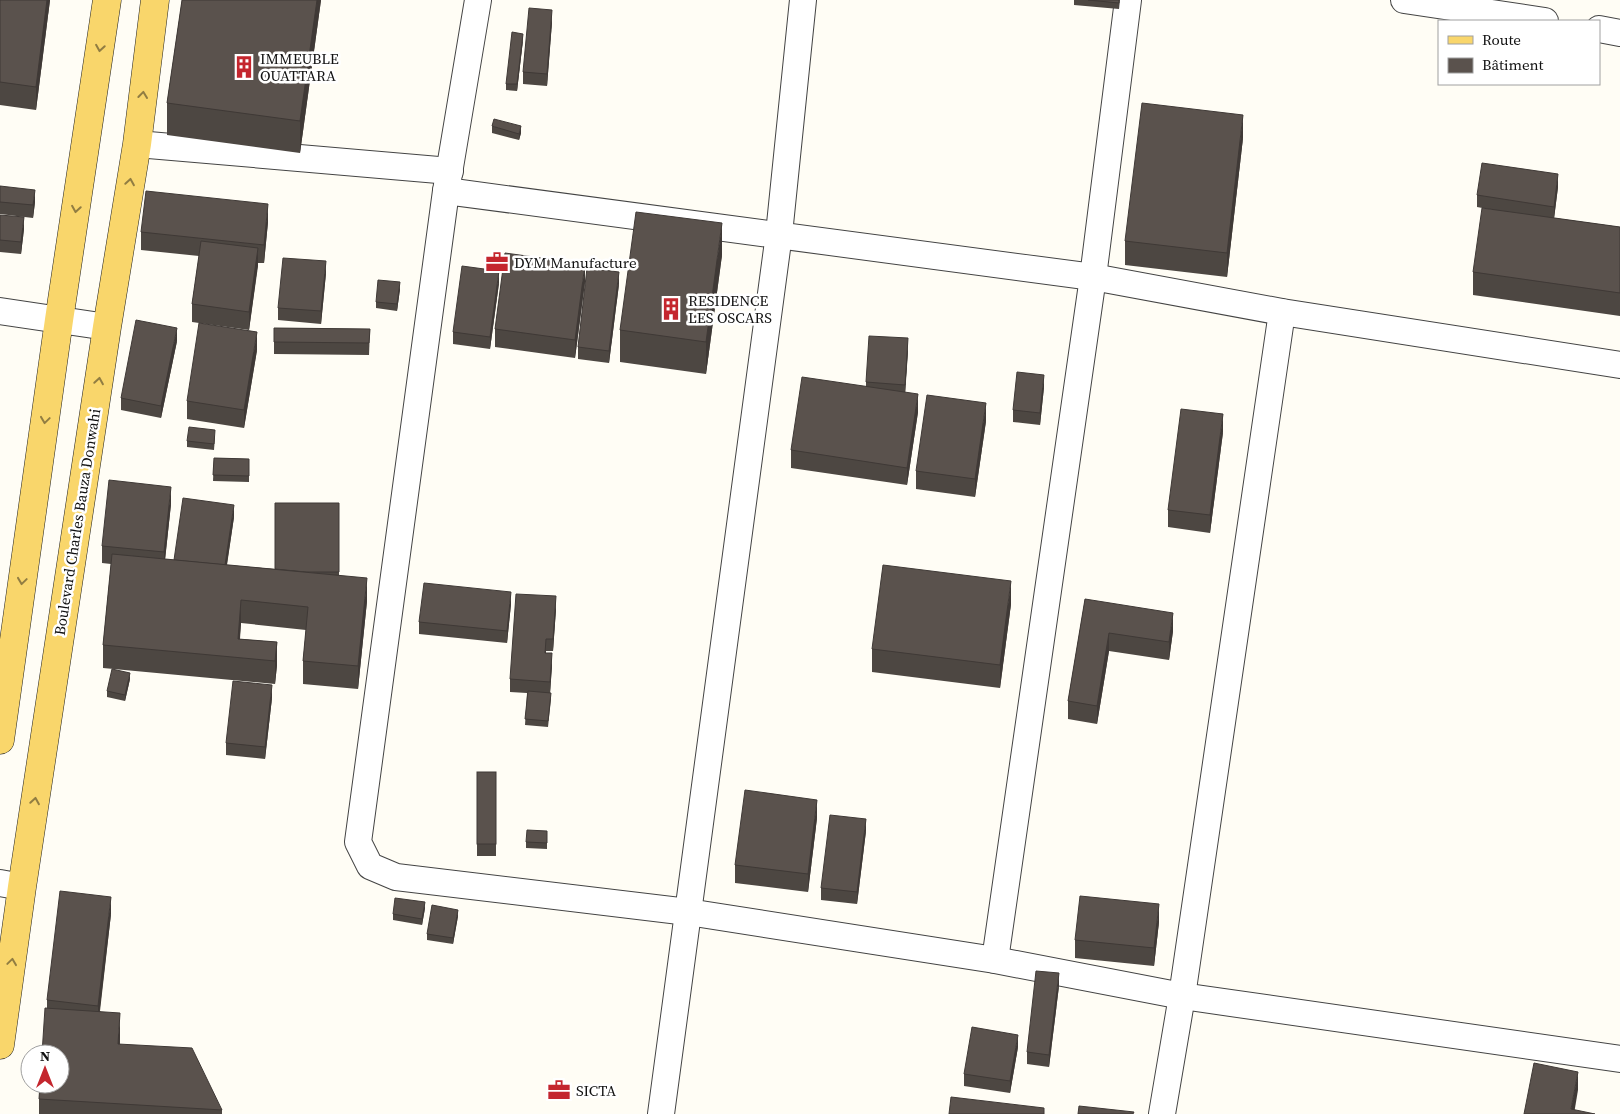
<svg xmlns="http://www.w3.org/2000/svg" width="1620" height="1114" viewBox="0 0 1620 1114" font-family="'Source Serif 4',serif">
  <rect width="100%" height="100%" fill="#fffdf5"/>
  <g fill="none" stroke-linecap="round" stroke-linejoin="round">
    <defs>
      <g id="minor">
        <polyline points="478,0 446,191 358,842 370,866 396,877 688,912 995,960 1182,996 1620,1059"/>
        <polyline points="1404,0 1545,21"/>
        <polyline points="1599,29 1620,33"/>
        <polyline points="137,144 450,171"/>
        <polyline points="446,191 1093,277 1282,312 1620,365"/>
        <polyline points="0,311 107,327"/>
        <polyline points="0,883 22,887"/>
        <polyline points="995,960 1093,277 1128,0"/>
        <polyline points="661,1114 779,234 803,0"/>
        <polyline points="1162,1114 1182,996 1282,312"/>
      </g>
      <g id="major">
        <polyline points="0,740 59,320 107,0"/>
        <polyline points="0,1045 22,887 107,327 137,144 155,0"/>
      </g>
    </defs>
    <use href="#minor" stroke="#444" stroke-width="28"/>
    <use href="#major" stroke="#222" stroke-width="29"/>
    <use href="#minor" stroke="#fff" stroke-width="26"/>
    <use href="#major" stroke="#f9d66b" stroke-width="28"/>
  </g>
  <g fill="#4d4742">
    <polygon points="0,0 50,0 36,110 0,105"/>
    <polygon points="182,0 321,0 300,153 167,135 167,103"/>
    <polygon points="1074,0 1120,0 1119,9 1074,5"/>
    <polygon points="552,22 547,86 523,84 523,72"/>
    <polygon points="523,40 517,91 506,90 506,84"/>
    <polygon points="492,126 521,133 519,140 492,133"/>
    <polygon points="1243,138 1227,277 1125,265 1125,241"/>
    <polygon points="0,186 35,202 33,218 0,214"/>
    <polygon points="1558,187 1554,218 1620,227 1620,316 1473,295 1473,272 1493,210 1477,207 1477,195"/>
    <polygon points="0,215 24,229 21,254 0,252"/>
    <polygon points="268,222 264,263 258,263 249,330 192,322 192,304 199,256 141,250 141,232"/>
    <polygon points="722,255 706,374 620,362 620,330"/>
    <polygon points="326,273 321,324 278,320 278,308"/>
    <polygon points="585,282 575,358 495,347 495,329"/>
    <polygon points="499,283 490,349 453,344 453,332"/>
    <polygon points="619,284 609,363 578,359 578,347"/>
    <polygon points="400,289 397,311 376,308 376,302"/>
    <polygon points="274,328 370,329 369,355 274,354"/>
    <polygon points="177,341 161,418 121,410 121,398"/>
    <polygon points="257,350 244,428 187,419 187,401"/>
    <polygon points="908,350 905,392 918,412 907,485 791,468 791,450 866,387 866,382"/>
    <polygon points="1044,387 1040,425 1013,422 1013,410"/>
    <polygon points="986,421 975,497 916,489 916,471"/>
    <polygon points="1223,432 1210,533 1168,527 1168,510"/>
    <polygon points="215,436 214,450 187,447 187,441"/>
    <polygon points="214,458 249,459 249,482 213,481"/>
    <polygon points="339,503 339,575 367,601 358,689 303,684 303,661 306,630 241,623 240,639 277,642 277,665 275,684 103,668 103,645 111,564 102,563 102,546 171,504 165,559 174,560 234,517 227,565 275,569"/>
    <polygon points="1085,599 1173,631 1169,660 1109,651 1097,724 1068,719 1068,701"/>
    <polygon points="511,604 507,643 419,634 419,622"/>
    <polygon points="1011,604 1000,688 872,672 872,649"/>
    <polygon points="556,609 553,651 546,651 546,653 552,665 550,693 551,699 548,727 525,725 527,693 510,692 510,679"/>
    <polygon points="130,679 125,701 107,697 107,691"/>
    <polygon points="272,698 265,759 226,755 226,743"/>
    <rect x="477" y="772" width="19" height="84"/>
    <polygon points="817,818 808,892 735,883 735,865"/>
    <polygon points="547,831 547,849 526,848 526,842"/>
    <polygon points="866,831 857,904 821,900 821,888"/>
    <polygon points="425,908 422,925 393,920 393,914"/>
    <polygon points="111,914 100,1011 120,1036 120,1044 222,1110 222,1114 39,1114 39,1099 47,1008 47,1000"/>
    <polygon points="458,916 453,944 427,940 427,934"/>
    <polygon points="1159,922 1154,966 1075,958 1075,940"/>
    <polygon points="1059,986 1049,1067 1027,1064 1027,1052"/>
    <polygon points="1018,1047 1010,1093 964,1086 964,1074"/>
  </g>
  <g fill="#3f3936">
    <polygon points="47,0 50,0 36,110 36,87"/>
    <polygon points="317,0 321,0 300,153 300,121"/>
    <polygon points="552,10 552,22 547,86 547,74"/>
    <polygon points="523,34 523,40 517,91 517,84"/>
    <polygon points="1243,115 1243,138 1227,277 1227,253"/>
    <polygon points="521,126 521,133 519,140 519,134"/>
    <polygon points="1558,174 1558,187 1554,219 1554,207"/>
    <polygon points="35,190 35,202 33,218 33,205"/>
    <polygon points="268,204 268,222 264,263 264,245"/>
    <polygon points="24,217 24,229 21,254 21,242"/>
    <polygon points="722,223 722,255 706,374 706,342"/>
    <polygon points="258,248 258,266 249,330 249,312"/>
    <polygon points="326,261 326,273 321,324 321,311"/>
    <polygon points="585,264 585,282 575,358 575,340"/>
    <polygon points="499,271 499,283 490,349 490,337"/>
    <polygon points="619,272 619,284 609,363 609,351"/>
    <polygon points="400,282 400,289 397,311 397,304"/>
    <polygon points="177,328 177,341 161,418 161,406"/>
    <polygon points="257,332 257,350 244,428 244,410"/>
    <polygon points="908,338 908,350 905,397 905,385"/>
    <polygon points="1044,375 1044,387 1040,425 1040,413"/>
    <polygon points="918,394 918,412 907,485 907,468"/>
    <polygon points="986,403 986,421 975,497 975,479"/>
    <polygon points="1223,414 1223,432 1210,533 1210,515"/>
    <polygon points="171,487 171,504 164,570 164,552"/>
    <polygon points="234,505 234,517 224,583 224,571"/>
    <polygon points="367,578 367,601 358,689 358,666"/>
    <polygon points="1011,581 1011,604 1000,688 1000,665"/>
    <polygon points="511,592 511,604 507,643 507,631"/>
    <polygon points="556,596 556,609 553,651 553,639"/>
    <polygon points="241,600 241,623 238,657 238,639"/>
    <polygon points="1173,613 1173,631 1169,660 1169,642"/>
    <polygon points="1109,633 1109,651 1097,724 1097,706"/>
    <polygon points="277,642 277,665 275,684 275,661"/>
    <polygon points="552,653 552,665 550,694 550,682"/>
    <polygon points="130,673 130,679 125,701 125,695"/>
    <polygon points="272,685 272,698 265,759 265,747"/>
    <polygon points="817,800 817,818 808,892 808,874"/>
    <polygon points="866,819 866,831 857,904 857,892"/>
    <polygon points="111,897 111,914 98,1024 98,1006"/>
    <polygon points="425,902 425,908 422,925 422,919"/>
    <polygon points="1159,904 1159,922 1154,966 1154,948"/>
    <polygon points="458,910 458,916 453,944 453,938"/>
    <polygon points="1059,973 1059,986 1049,1067 1049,1055"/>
    <polygon points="120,1013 120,1036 118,1067 118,1044"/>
    <polygon points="1018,1035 1018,1047 1010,1093 1010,1081"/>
    <polygon points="1578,1072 1578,1090 1574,1114 1571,1109"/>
  </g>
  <g fill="#5a524d" stroke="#3f3936">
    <polygon points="0,0 47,0 36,87 0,82"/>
    <polygon points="182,0 317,0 300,121 167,103"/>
    <polygon points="1088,0 1119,0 1119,3"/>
    <polygon points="529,8 552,10 547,74 523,72"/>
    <polygon points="512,32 523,34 517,84 506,84"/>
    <polygon points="1142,103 1243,115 1227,253 1125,241"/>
    <polygon points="494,119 521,126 519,134 492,126"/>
    <polygon points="1482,163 1558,174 1554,207 1477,195"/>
    <polygon points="0,186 35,190 33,205 0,202"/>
    <polygon points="146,191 268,204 264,245 141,232"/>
    <polygon points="1482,208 1620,227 1620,293 1473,272"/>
    <polygon points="636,212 722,223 706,342 620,330"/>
    <polygon points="0,215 24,217 21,242 0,240"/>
    <polygon points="201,241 258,248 249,312 192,304"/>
    <polygon points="505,253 585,264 575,340 495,329"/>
    <polygon points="283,258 326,261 321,311 278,308"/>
    <polygon points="462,266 499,271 490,337 453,332"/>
    <polygon points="587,268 619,272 609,351 578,347"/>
    <polygon points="378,280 400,282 397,304 376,302"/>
    <polygon points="136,320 177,328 161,406 121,398"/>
    <polygon points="199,323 257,332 244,410 187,401"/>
    <polygon points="274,328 370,329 369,343 274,342"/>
    <polygon points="869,336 908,338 905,385 866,382"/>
    <polygon points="1017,372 1044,375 1040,413 1013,410"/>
    <polygon points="802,377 918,394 907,468 791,450"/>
    <polygon points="927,395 986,403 975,479 916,471"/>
    <polygon points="1181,409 1223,414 1210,515 1168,510"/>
    <polygon points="189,427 215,430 214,444 187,441"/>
    <polygon points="214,458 249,459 249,476 213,475"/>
    <polygon points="109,480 171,487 164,552 102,546"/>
    <polygon points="183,498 234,505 225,565 174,560"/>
    <polygon points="275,503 339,503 339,572 306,572 275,569"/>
    <polygon points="112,554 367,578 358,666 303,661 308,607 241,600 238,639 277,642 275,661 103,645"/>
    <polygon points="883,565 1011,581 1000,665 872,649"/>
    <polygon points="424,583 511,592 507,631 419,622"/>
    <polygon points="516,594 556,596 553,639 546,639 545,653 552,653 550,682 510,679"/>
    <polygon points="1085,599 1173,613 1169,642 1109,633 1097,706 1068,701"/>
    <polygon points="112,669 130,673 125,695 107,691"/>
    <polygon points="233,681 272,685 265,747 226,743"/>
    <polygon points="528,691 551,693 548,721 525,719"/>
    <rect x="477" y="772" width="19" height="72"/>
    <polygon points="745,790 817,800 808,874 735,865"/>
    <polygon points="830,815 866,819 857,892 821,888"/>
    <polygon points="527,830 547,831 547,843 526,842"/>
    <polygon points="60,891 111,897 98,1006 47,1000"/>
    <polygon points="1080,896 1159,904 1154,948 1075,940"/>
    <polygon points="395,898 425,902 422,919 393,914"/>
    <polygon points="432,905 458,910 453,938 427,934"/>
    <polygon points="1036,971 1059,973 1049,1055 1027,1052"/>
    <polygon points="45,1008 120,1013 118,1044 192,1048 222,1110 39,1099 40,1084 60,1084 60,1054 42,1054"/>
    <polygon points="972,1027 1018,1035 1010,1081 964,1074"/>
    <polygon points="1534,1063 1578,1072 1571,1109 1595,1114 1524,1114"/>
    <polygon points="951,1097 1044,1108 1044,1114 949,1114"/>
    <polygon points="1079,1106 1134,1112 1133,1114 1078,1114"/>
  </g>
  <defs><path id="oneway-chevron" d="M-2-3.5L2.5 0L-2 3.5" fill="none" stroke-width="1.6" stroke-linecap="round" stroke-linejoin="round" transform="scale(1.25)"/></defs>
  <g stroke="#917d42">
    <use href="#oneway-chevron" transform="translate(100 48) rotate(99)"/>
    <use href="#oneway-chevron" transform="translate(143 95) rotate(-83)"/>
    <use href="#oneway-chevron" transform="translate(130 182) rotate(-81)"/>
    <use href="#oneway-chevron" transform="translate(76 209) rotate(99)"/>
    <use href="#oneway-chevron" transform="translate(99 381) rotate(-81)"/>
    <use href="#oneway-chevron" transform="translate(45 420) rotate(98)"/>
    <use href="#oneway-chevron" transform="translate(22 581) rotate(98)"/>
    <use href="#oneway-chevron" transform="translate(35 801) rotate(-81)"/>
    <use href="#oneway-chevron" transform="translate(12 962) rotate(-82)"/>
  </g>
  <defs>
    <symbol id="building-bare" viewBox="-9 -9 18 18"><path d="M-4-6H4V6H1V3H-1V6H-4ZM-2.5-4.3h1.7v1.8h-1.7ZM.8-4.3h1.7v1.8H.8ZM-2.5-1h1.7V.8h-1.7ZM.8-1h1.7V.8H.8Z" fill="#c4262e" stroke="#fff" stroke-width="2.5" paint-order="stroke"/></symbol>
    <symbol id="office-bare" viewBox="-9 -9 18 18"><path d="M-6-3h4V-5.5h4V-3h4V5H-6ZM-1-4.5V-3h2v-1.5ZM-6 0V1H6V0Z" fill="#c4262e" stroke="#fff" stroke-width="2.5" paint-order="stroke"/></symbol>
  </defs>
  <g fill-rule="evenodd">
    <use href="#building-bare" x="228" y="51" width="32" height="32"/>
    <use href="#office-bare" x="481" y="246" width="32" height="32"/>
    <use href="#building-bare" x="655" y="293" width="32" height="32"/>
    <use href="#office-bare" x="543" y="1074" width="32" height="32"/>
  </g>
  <g text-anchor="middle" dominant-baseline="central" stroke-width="5" stroke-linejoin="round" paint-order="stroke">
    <g font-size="15" fill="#111" stroke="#fff" text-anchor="start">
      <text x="260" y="58">IMMEUBLE<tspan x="260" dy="17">OUATTARA</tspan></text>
      <text x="514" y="262">DYM Manufacture</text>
      <text x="688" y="300">RESIDENCE<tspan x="688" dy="17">LES OSCARS</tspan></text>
      <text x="576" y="1090">SICTA</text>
    </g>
    <g font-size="15" fill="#111" stroke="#fff">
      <text transform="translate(77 522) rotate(-81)">Boulevard Charles Bauza Donwahi</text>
    </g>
  </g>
  <rect x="1438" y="20" width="162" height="65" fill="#ffffff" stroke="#a0a0a0"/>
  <rect x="1448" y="36" width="25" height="8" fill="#f9d66b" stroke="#a0a0a0"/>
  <text x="1482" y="45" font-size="15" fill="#111111">Route</text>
  <rect x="1448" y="58" width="25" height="15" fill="#5a524d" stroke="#a0a0a0"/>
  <text x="1482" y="70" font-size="15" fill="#111111">Bâtiment</text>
  <g transform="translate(45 1069)"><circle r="24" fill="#ffffff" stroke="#a0a0a0"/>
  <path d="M0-4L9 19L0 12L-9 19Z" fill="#c4262e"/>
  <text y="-8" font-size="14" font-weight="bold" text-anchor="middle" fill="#111111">N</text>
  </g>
</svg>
